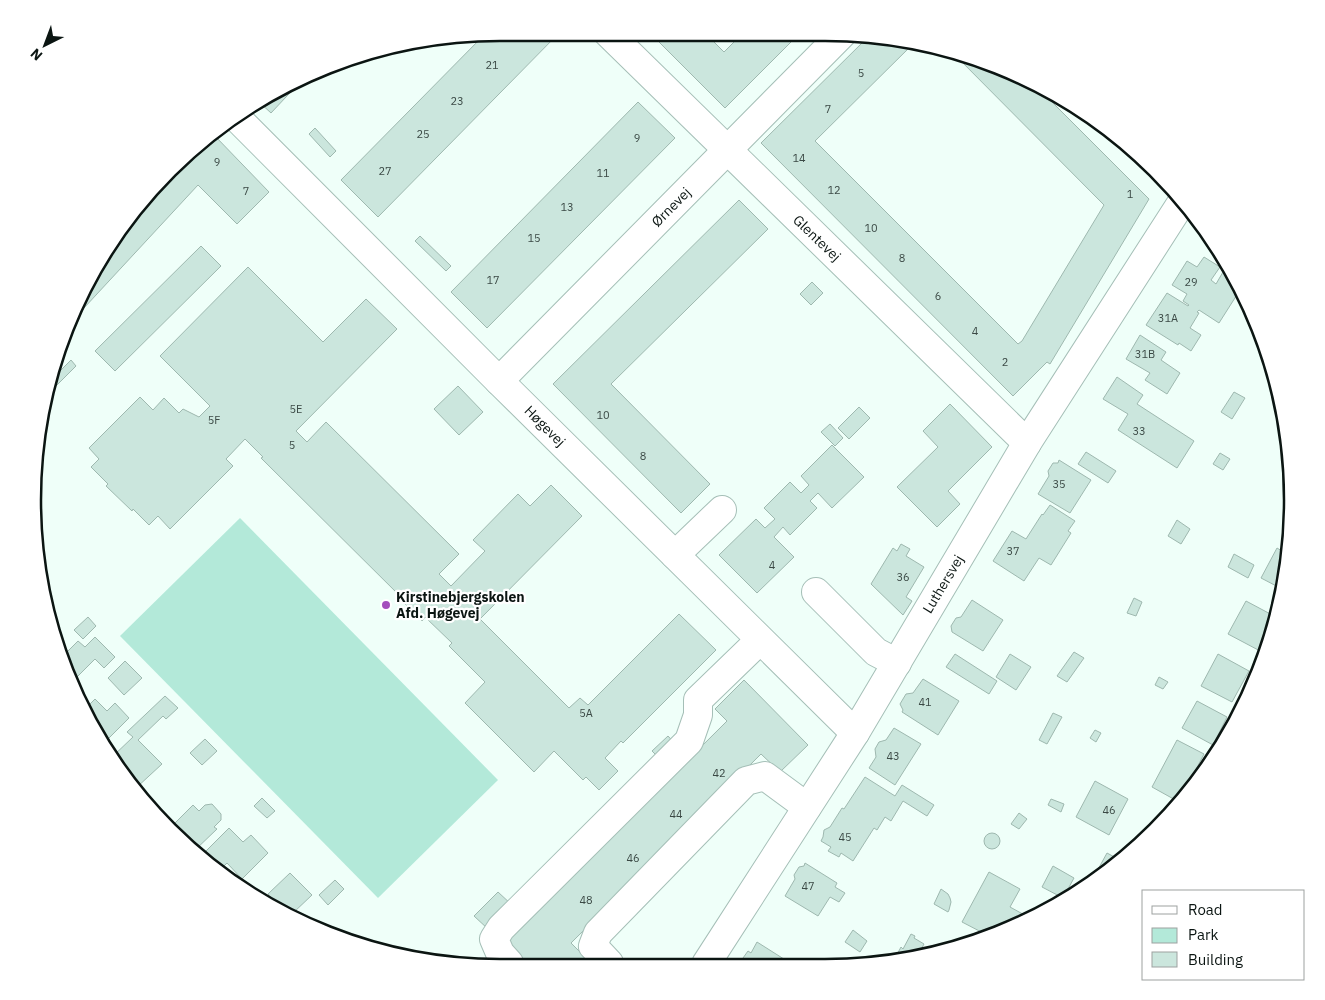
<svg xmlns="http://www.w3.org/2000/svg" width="1325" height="1000" viewBox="0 0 1325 1000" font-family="'IBM Plex Sans',sans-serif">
  <rect width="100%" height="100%" fill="#effff9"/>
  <polygon fill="#b3e9d9" points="240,518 498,780 378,898 120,636"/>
  <g fill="#cbe6dd" stroke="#9eb8af">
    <polygon points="500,32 559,33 378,217 341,180 484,35"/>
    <polygon points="650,33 705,33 724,52 743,33 800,33 725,108"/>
    <polygon points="869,36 914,43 815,141 1018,344 1022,341 1104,205 950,50 1030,80 1149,199 1050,364 1047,362 1013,396 761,143"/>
    <polygon points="301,81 271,113 258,101 266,95"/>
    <polygon points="638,102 675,138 487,328 451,292"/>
    <polygon points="315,128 336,151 330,157 309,134"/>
    <polygon points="214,135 269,192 237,224 198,185 71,322 81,293 169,170"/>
    <polygon points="739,200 768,229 611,384 710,484 681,513 553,384"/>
    <polygon points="420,236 451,266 446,271 415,241"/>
    <polygon points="201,246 221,266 115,371 95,351"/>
    <polygon points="1204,257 1220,267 1211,280 1216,284 1223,272 1234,279 1240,290 1219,323 1199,310 1197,312 1199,313 1190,328 1201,335 1191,351 1179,343 1178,345 1146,325 1167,293 1188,306 1189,305 1183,301 1187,294 1172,285 1187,261 1197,267"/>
    <polygon points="248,267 323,342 366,299 397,329 296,431 307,442 326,422 459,554 439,574 451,586 485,551 473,540 518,494 530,506 551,485 582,516 480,619 569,708 580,698 588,705 679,614 716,650 623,743 621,741 605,758 618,771 599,790 586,777 583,780 554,751 534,772 465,703 485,682 449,646 452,643 425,617 422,621 405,604 406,602 261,458 263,457 245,439 226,459 233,466 170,529 158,516 149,525 133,509 132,511 106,486 108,484 91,467 99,459 89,448 140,397 153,410 164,398 179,413 183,409 199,417 210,406 160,356"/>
    <polygon points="812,282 823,293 811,305 800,294"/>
    <polygon points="1140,335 1166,352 1161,360 1180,373 1167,394 1145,380 1150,373 1126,359"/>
    <polygon points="71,360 76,366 52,390 49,387 51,380"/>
    <polygon points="1117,377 1143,395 1137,404 1194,441 1177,468 1118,430 1128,414 1103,399"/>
    <polygon points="458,386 483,412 459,435 434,409"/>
    <polygon points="1234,392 1245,398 1232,419 1221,412"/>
    <polygon points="950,404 992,447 948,491 960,504 937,527 897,487 938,447 923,431"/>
    <polygon points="859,407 870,418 849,439 838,428"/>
    <polygon points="830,424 843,438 835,446 821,432"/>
    <polygon points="832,445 864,477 832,508 818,493 810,501 817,508 790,535 783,527 774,537 794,557 757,593 719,555 756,519 765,528 775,519 764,508 790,482 801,493 809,485 801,476"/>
    <polygon points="1086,452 1116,471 1108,483 1078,464"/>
    <polygon points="1220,453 1230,459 1223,470 1213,464"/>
    <polygon points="1059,460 1091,480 1070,513 1038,494 1049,476 1048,471 1053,463 1058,463"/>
    <polygon points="1050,505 1075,521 1068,531 1071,533 1051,565 1039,558 1024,581 993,561 1012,531 1026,539 1042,514 1043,515"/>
    <polygon points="1177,520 1190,529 1181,544 1168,536"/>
    <polygon points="901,544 910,549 906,556 924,567 906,597 912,601 903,615 871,584 893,548 897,551"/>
    <polygon points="1277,548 1287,554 1284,590 1261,578"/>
    <polygon points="1234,554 1254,565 1248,578 1228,567"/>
    <polygon points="1134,598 1142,602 1136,616 1127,613"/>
    <polygon points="972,600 1003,620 983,651 952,632 951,626 956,618 961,617"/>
    <polygon points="1246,601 1276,617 1270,637 1262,652 1228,634"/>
    <polygon points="88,617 96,626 83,639 74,630"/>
    <polygon points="95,637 115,657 104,668 95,659 73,681 61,658 78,641 85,647"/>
    <polygon points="1074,652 1084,658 1067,682 1057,676"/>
    <polygon points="955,654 997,681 989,694 946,667"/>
    <polygon points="1010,654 1031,667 1016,690 996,677"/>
    <polygon points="1218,654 1249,671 1232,702 1201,686"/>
    <polygon points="125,661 142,678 124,695 108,678"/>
    <polygon points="1159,677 1168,682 1163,689 1155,685"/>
    <polygon points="923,679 959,701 938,735 902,712 903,710 900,704 906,694 913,693"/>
    <polygon points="744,680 808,745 780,772 761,754 571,943 591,963 528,963 506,941 727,721 715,709"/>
    <polygon points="165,696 178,708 166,719 163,716 138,740 162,764 136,788 111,758 133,737 127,732"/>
    <polygon points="95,699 107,711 115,703 129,718 103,744 86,708"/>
    <polygon points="1197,701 1227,717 1213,745 1182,728"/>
    <polygon points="1053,713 1062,717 1047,744 1039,740"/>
    <polygon points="894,728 921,744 895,785 869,768 876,757 875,749 879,742 886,740"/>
    <polygon points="1095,730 1101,733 1096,742 1090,738"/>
    <polygon points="668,736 677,746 662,761 652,751"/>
    <polygon points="205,739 217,751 202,765 190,753"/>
    <polygon points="1177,740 1204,754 1179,802 1152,787"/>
    <polygon points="865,777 895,796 902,785 934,805 927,816 903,801 891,821 885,817 877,830 874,828 853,861 841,853 839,857 828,851 831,847 821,841 823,837 824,830 830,827 842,808 844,809"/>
    <polygon points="1095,781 1128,799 1109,835 1076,817"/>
    <polygon points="262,798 275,811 267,818 254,806"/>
    <polygon points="1051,799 1064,804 1061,812 1048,805"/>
    <polygon points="212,804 221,814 221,820 214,827 217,829 193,852 171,827 193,805 199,811 205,805"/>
    <polygon points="1019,813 1027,819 1019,829 1011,824"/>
    <polygon points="229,828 243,842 251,835 268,853 242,879 227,863 221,869 205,852"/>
    <circle cx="992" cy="841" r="8"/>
    <polygon points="1107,853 1120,860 1090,884"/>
    <polygon points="805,863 837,883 835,887 845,893 839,902 830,897 818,916 785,896 795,879 794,875 799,867 804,866"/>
    <polygon points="1053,866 1074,878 1063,898 1042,887"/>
    <polygon points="989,872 1020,889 1010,907 1030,918 1004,932 989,936 962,922"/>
    <polygon points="290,873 312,895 293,913 301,921 265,904 271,898 268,894"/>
    <polygon points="335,880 344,889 328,905 319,895"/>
    <polygon points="941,889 948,894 950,898 951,902 949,910 948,912 934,904"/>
    <polygon points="498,892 512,905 488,929 474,916"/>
    <polygon points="853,930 867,941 860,952 845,942"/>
    <polygon points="911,934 915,936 914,938 924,944 918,955 910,952 907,957 908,958 893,962 901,947 903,949"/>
    <polygon points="757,942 787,961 786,964 744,964 746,960 743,958 748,951 751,953"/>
  </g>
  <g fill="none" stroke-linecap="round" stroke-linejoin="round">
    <defs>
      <g id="minor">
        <polyline points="608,33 1027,443"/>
        <polyline points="237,118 499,381 855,733"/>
        <polyline points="499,381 843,33"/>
        <polyline points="675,555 722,510"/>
        <polyline points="816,592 876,652 897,663"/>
        <polyline points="509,963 500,953 494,939 501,928 689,741 698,715 698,700 760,640"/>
        <polyline points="609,963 593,946 598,933 746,781 765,776 807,807"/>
        <polyline points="706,964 855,733 1027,443 1180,205"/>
      </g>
    </defs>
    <use href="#minor" stroke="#a5bfb7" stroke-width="30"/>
    <use href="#minor" stroke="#fff" stroke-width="28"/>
  </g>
  <circle fill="#a44ebc" stroke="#fff" stroke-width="2" cx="386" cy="605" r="5"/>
  <g text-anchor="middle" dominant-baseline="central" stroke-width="4.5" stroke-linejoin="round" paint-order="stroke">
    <g font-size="11" fill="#3b4945">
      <text x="492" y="65">21</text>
      <text x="861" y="73">5</text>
      <text x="457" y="101">23</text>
      <text x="828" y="109">7</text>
      <text x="423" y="134">25</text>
      <text x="637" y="138">9</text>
      <text x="799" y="158">14</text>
      <text x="217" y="162">9</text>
      <text x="385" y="171">27</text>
      <text x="603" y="173">11</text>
      <text x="834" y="190">12</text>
      <text x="246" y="191">7</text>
      <text x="1130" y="194">1</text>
      <text x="567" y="207">13</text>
      <text x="871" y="228">10</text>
      <text x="534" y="238">15</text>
      <text x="902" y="258">8</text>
      <text x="493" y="280">17</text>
      <text x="1191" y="282">29</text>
      <text x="938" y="296">6</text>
      <text x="1168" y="318">31A</text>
      <text x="975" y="331">4</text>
      <text x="1145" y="354">31B</text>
      <text x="1005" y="362">2</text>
      <text x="296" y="409">5E</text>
      <text x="603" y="415">10</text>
      <text x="214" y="420">5F</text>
      <text x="1139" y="431">33</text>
      <text x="292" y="445">5</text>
      <text x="643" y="456">8</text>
      <text x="1059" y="484">35</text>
      <text x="1013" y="551">37</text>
      <text x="772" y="565">4</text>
      <text x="903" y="577">36</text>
      <text x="925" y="702">41</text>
      <text x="586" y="713">5A</text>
      <text x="893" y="756">43</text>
      <text x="719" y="773">42</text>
      <text x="1109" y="810">46</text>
      <text x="676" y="814">44</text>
      <text x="845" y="837">45</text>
      <text x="633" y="858">46</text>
      <text x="808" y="886">47</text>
      <text x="586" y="900">48</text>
    </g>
    <g font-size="14" fill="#0b1512" stroke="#fff">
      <text transform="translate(671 207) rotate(-45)">Ørnevej</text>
      <text transform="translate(817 238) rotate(44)">Glentevej</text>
      <text transform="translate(545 426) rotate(45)">Høgevej</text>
      <text transform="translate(943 584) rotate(-59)">Luthersvej</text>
    </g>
    <g font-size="14" font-weight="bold" fill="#0b1512" stroke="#fff" text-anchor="start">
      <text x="396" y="597">Kirstinebjergskolen<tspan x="396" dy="16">Afd. Høgevej</tspan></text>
    </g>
  </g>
  <path d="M0 0H1325V1000H0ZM500 41H825A459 459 0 0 1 1284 500V500A459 459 0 0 1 825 959H500A459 459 0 0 1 41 500V500A459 459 0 0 1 500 41Z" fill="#fff" fill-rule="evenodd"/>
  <path fill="none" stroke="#0b1512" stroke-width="2.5" d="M500 41H825A459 459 0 0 1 1284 500V500A459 459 0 0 1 825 959H500A459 459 0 0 1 41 500V500A459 459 0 0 1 500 41Z"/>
  <rect x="1142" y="890" width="162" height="90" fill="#ffffff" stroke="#9da1a0"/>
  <rect x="1152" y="906" width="25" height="8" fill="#ffffff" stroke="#9da1a0"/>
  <text x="1188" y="915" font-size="15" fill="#0b1512">Road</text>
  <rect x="1152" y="928" width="25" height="15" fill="#b3e9d9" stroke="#9da1a0"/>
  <text x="1188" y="940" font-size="15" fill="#0b1512">Park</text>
  <rect x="1152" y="952" width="25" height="15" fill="#cbe6dd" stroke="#9da1a0"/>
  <text x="1188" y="965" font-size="15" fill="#0b1512">Building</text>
  <g transform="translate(45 45) rotate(222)" stroke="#ffffff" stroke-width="4" paint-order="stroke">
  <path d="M0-4L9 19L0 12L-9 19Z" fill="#0b1512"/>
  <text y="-8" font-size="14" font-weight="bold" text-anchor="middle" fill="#0b1512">N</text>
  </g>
</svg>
